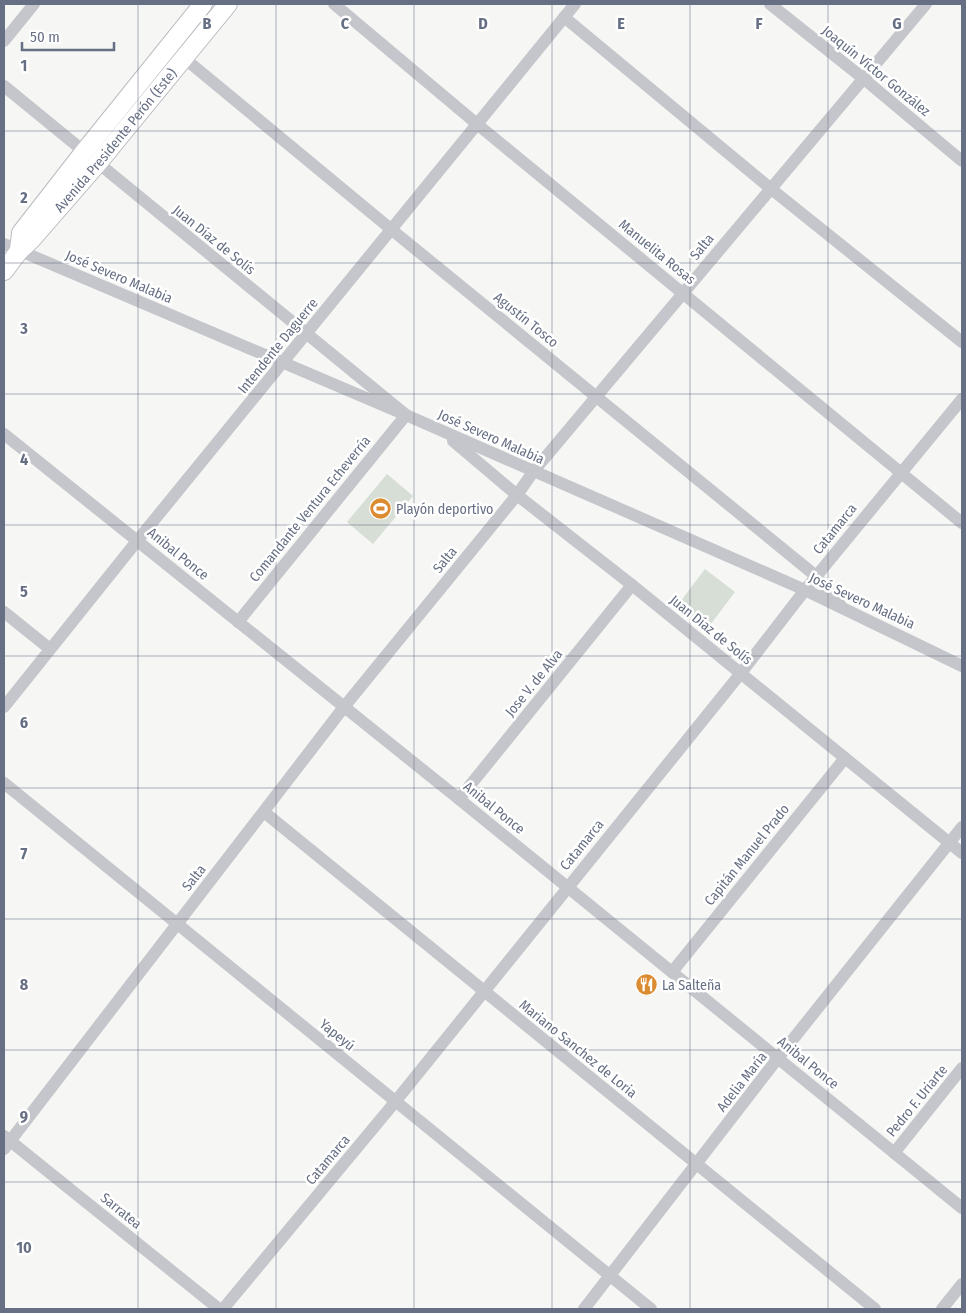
<svg xmlns="http://www.w3.org/2000/svg" width="966" height="1313" viewBox="0 0 966 1313" font-family="'Fira Sans Condensed',sans-serif">
  <rect width="100%" height="100%" fill="#f6f7f4"/>
  <g fill="#d6ded5">
    <polygon points="387,474 413,496 373,544 347,522"/>
    <polygon points="705,569 735,592 707,629 677,606"/>
  </g>
  <g fill="none" stroke-linecap="round" stroke-linejoin="round">
    <defs>
      <g id="secondary">
        <polyline points="19,251 21,233 84,152 203,4"/>
        <path id="s1" d="M4,271L19,251L31,240L98,163L228,4"/>
      </g>
    </defs>
    <use href="#secondary" stroke="#b9bbc1" stroke-width="20"/>
    <g stroke="#c5c6cb" stroke-width="12">
      <polyline points="334,4 477,124 962,523"/>
      <polyline points="770,4 864,79 962,161"/>
      <polyline points="564,17 770,188 962,342"/>
      <polyline points="4,41 34,4"/>
      <polyline points="184,58 392,230 816,576 841,606"/>
      <polyline points="4,86 406,415 238,622"/>
      <polyline points="4,244 406,415 805,590 962,666"/>
      <polyline points="4,434 459,799 962,1208"/>
      <polyline points="453,441 517,495 632,585 962,853"/>
      <polyline points="4,612 50,649"/>
      <polyline points="4,707 137,541 575,4"/>
      <polyline points="4,783 651,1309"/>
      <polyline points="459,799 632,585"/>
      <polyline points="264,812 875,1309"/>
      <polyline points="672,972 845,758"/>
      <polyline points="4,1136 219,1309"/>
      <polyline points="4,1149 344,707 517,495 533,472 926,4"/>
      <polyline points="894,1153 962,1068"/>
      <polyline points="223,1309 395,1102 741,673 805,590 962,399"/>
      <polyline points="584,1309 778,1058 962,827"/>
      <polyline points="942,1309 962,1284"/>
    </g>
    <use href="#secondary" stroke="#fff" stroke-width="18"/>
  </g>
  <path fill="none" stroke="#676f84" stroke-width="1" stroke-opacity="0.55" d="M138,4V1309M276,4V1309M414,4V1309M552,4V1309M690,4V1309M828,4V1309M4,131H962M4,263H962M4,394H962M4,525H962M4,656H962M4,788H962M4,919H962M4,1050H962M4,1182H962"/>
  <defs>
    <symbol id="stadium-disc" viewBox="-11 -11 22 22"><circle r="9.5" fill="#db8b30" stroke="#fff"/><path d="M0-5a6.5 5 0 1 0 0 10a6.5 5 0 1 0 0-10ZM-3.5-1.8h7v3.6h-7Z" fill="#fff"/></symbol>
    <symbol id="restaurant-disc" viewBox="-11 -11 22 22"><circle r="9.5" fill="#db8b30" stroke="#fff"/><path d="M-5-6h1v4h1v-4h1v4h1v-4h1v5L-1.5 .5V6h-2V.5L-5-1ZM5-6V6H3V1.5H1.5Q1.5-4 5-6Z" fill="#fff"/></symbol>
  </defs>
  <g fill-rule="evenodd">
    <use href="#stadium-disc" x="368" y="496" width="25" height="25"/>
    <use href="#restaurant-disc" x="634" y="972" width="25" height="25"/>
  </g>
  <g text-anchor="middle" dominant-baseline="central" stroke-width="5" stroke-linejoin="round" paint-order="stroke">
    <g font-size="14" fill="#676f84" stroke="#fff">
      <text transform="translate(876 71) rotate(39)">Joaquín Víctor González</text>
      <text stroke="none"><textPath href="#s1" startOffset="172">Avenida Presidente Perón (Este)</textPath></text>
      <text transform="translate(214 240) rotate(39)">Juan Díaz de Solís</text>
      <text transform="translate(702 247) rotate(-51)">Salta</text>
      <text transform="translate(657 252) rotate(39)">Manuelita Rosas</text>
      <text transform="translate(119 277) rotate(23)">José Severo Malabia</text>
      <text transform="translate(526 320) rotate(39)">Agustín Tosco</text>
      <text transform="translate(278 346) rotate(-51)">Intendente Daguerre</text>
      <text transform="translate(491 437) rotate(24)">José Severo Malabia</text>
      <text transform="translate(310 509) rotate(-51)">Comandante Ventura Echeverría</text>
      <text transform="translate(835 529) rotate(-51)">Catamarca</text>
      <text transform="translate(178 554) rotate(39)">Anibal Ponce</text>
      <text transform="translate(445 560) rotate(-51)">Salta</text>
      <text transform="translate(862 601) rotate(25)">José Severo Malabia</text>
      <text transform="translate(711 630) rotate(39)">Juan Díaz de Solís</text>
      <text transform="translate(534 683) rotate(-51)">Jose V. de Alva</text>
      <text transform="translate(494 808) rotate(39)">Anibal Ponce</text>
      <text transform="translate(582 845) rotate(-51)">Catamarca</text>
      <text transform="translate(747 855) rotate(-51)">Capitán Manuel Prado</text>
      <text transform="translate(194 878) rotate(-52)">Salta</text>
      <text transform="translate(337 1035) rotate(39)">Yapeyú</text>
      <text transform="translate(578 1049) rotate(39)">Mariano Sanchez de Loria</text>
      <text transform="translate(808 1063) rotate(39)">Anibal Ponce</text>
      <text transform="translate(742 1082) rotate(-52)">Adelia María</text>
      <text transform="translate(917 1101) rotate(-51)">Pedro F. Uriarte</text>
      <text transform="translate(328 1160) rotate(-50)">Catamarca</text>
      <text transform="translate(121 1211) rotate(39)">Sarratea</text>
    </g>
    <g font-size="14" fill="#676f84" stroke="#fff" text-anchor="start">
      <text x="396" y="509">Playón deportivo</text>
      <text x="662" y="985">La Salteña</text>
    </g>
  </g>
  <g font-size="16" text-anchor="middle" font-weight="bold" fill="#676f84" stroke="#fff" stroke-width="5" stroke-linejoin="round" paint-order="stroke">
    <text x="207" y="29">B</text>
    <text x="345" y="29">C</text>
    <text x="483" y="29">D</text>
    <text x="621" y="29">E</text>
    <text x="759" y="29">F</text>
    <text x="897" y="29">G</text>
    <text x="24" y="71">1</text>
    <text x="24" y="203">2</text>
    <text x="24" y="334">3</text>
    <text x="24" y="465">4</text>
    <text x="24" y="597">5</text>
    <text x="24" y="728">6</text>
    <text x="24" y="859">7</text>
    <text x="24" y="990">8</text>
    <text x="24" y="1122">9</text>
    <text x="24" y="1253">10</text>
  </g>
  <rect width="966" height="1313" fill="none" stroke="#676f84" stroke-width="10"/>
  <path d="M22 42v8h92v-8" fill="none" stroke="#676f84" stroke-width="2.5"/>
  <text x="30" y="42" font-size="15" fill="#676f84" stroke="#ffffff" stroke-width="4" paint-order="stroke">50 m</text>
</svg>
